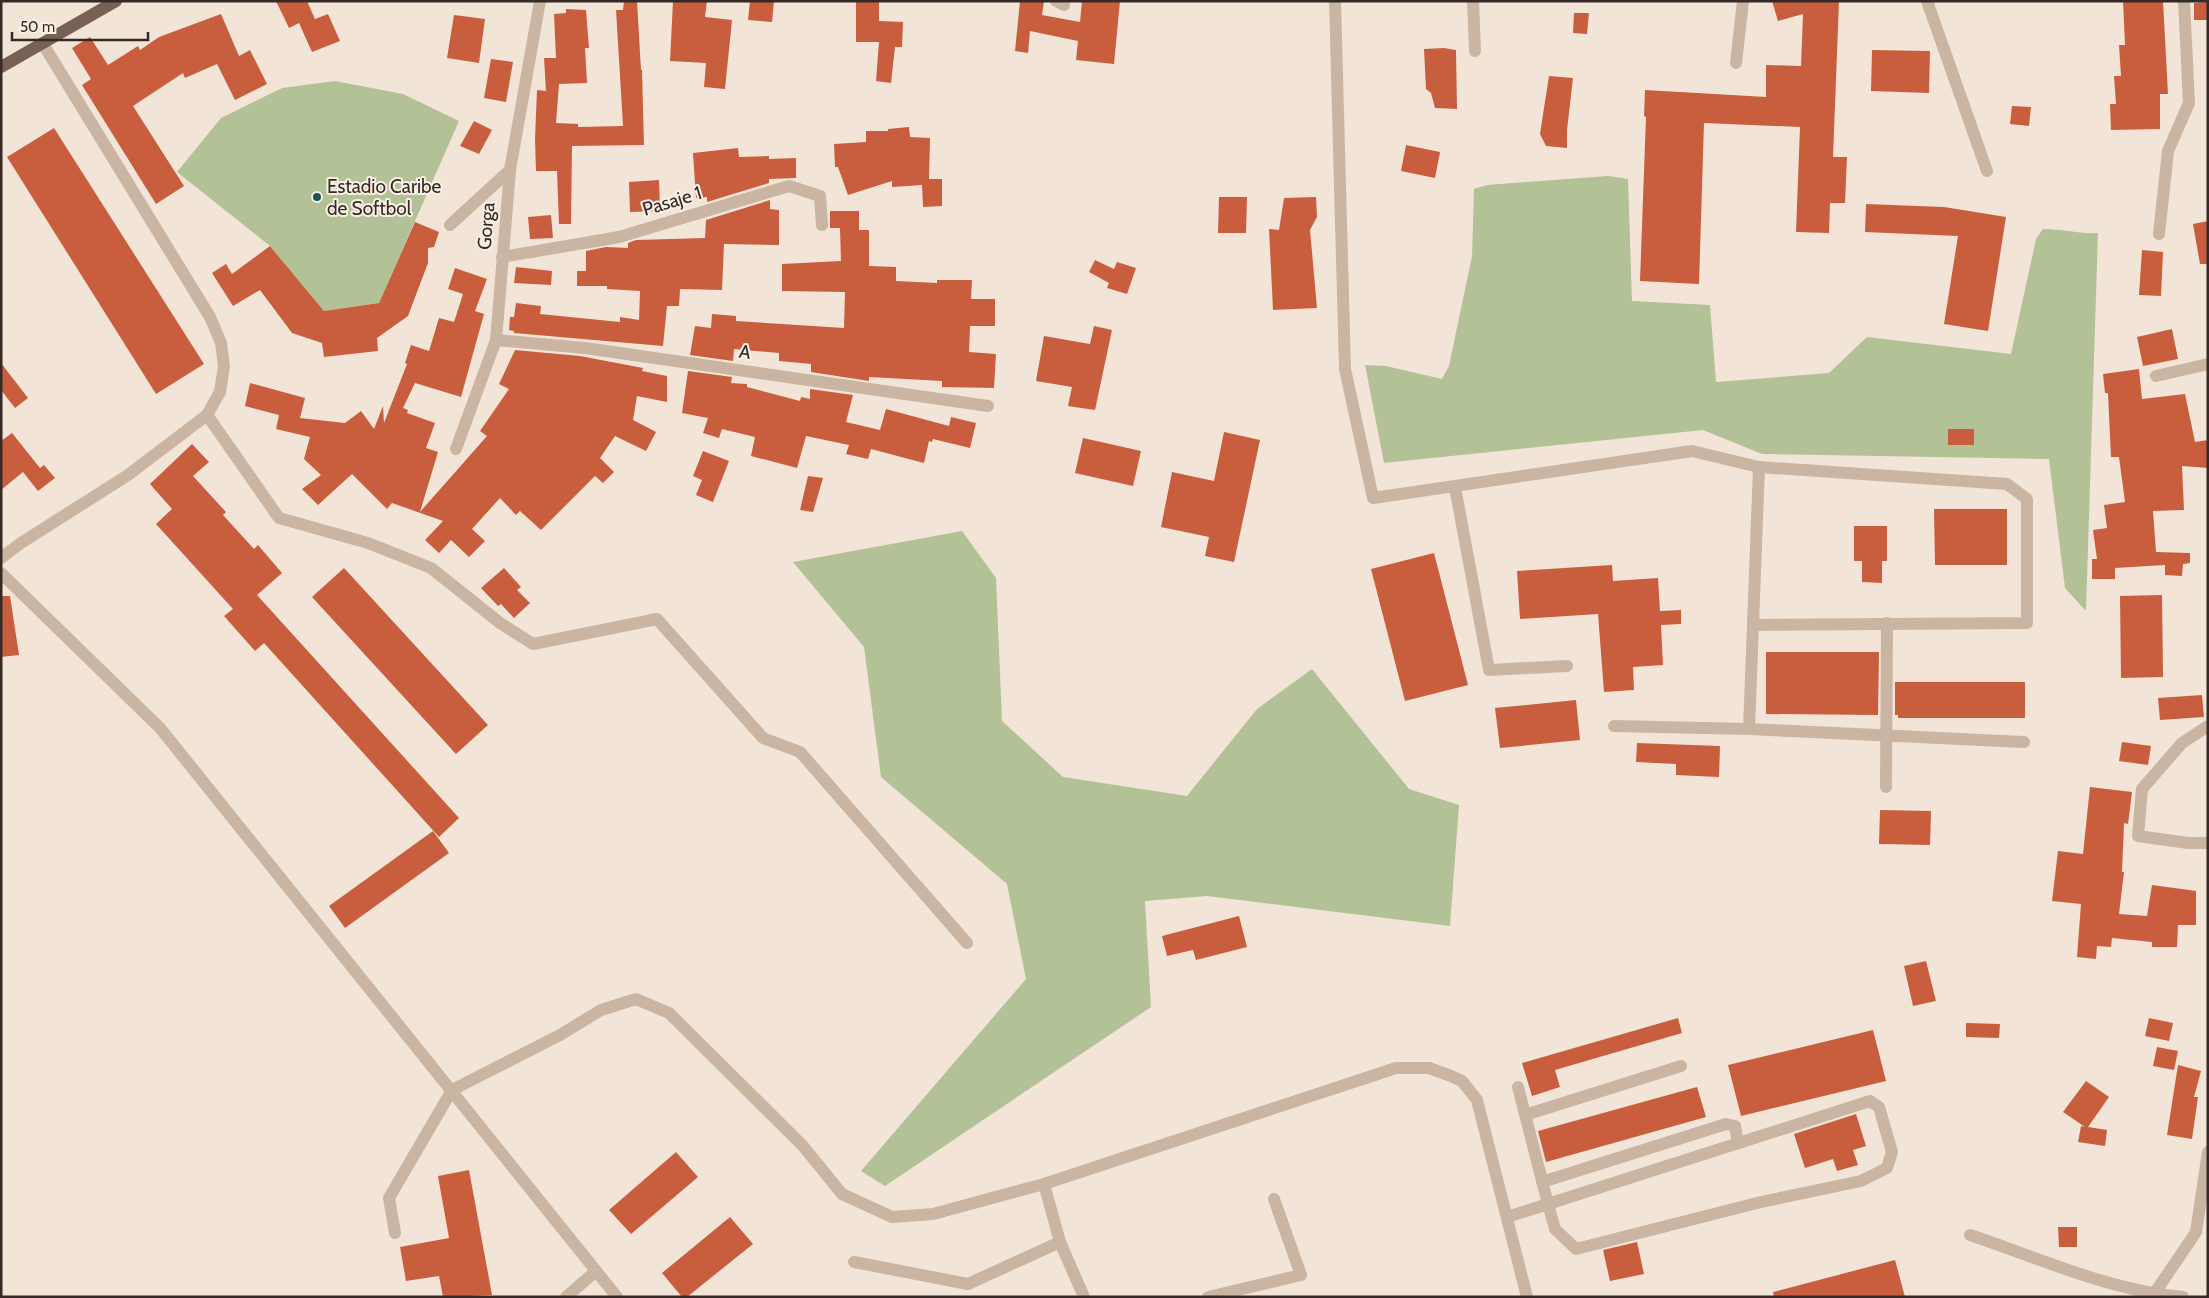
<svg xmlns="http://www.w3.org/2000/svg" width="2209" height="1298" viewBox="0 0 2209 1298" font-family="Cabin,sans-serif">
  <rect width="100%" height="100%" fill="#f2e5d8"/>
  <g fill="#b3c197">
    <polygon points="335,81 403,94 459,121 379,303 324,311 270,246 177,172 221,118 282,88"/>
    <path d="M1608,176L1628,179L1632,301L1710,305L1716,382L1829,373L1867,337L2011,354L2036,239L2043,229C2062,229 2079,234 2098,233L2086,611L2065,588L2049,459L1762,454L1703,430L1384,463L1365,365L1386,366L1442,379L1449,366L1472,256L1474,189L1487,185Z"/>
    <polygon points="962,531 996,578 1002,721 1063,777 1187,796 1257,709 1312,669 1409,789 1459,805 1450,926 1207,896 1145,901 1151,1007 885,1186 861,1171 1026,979 1007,884 881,777 864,647 793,562"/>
  </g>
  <g fill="#c95e3e">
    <polygon points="276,1 307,1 315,19 328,14 340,41 312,52 299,23 289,28"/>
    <polygon points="624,1 637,1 641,70 642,70 644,145 572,146 571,224 559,224 557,171 536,171 535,139 537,90 546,91 544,58 556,58 554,14 566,13 566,9 586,10 589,48 585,48 587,83 559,84 556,123 578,124 578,127 623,126 616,10 623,10"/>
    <polygon points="673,1 707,1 705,17 732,20 725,89 704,87 706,63 670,61"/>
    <polygon points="750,1 774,1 772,22 748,20"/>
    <polygon points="856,1 879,1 879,21 903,22 902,47 895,47 891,83 876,81 879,42 856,42"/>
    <polygon points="1020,1 1044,1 1042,15 1080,22 1082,1 1120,1 1114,64 1076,60 1078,41 1030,31 1028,53 1015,51"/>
    <polygon points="1772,1 1839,1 1833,157 1847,157 1845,203 1830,203 1829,233 1796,232 1800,127 1704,123 1699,284 1640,281 1646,117 1644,116 1645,90 1766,97 1766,65 1801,66 1803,14 1778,21"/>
    <polygon points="2123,1 2163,1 2168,94 2160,94 2160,129 2111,130 2110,104 2116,104 2114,76 2121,76 2119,45 2125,45"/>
    <polygon points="2208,2 2208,20 2194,20 2194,3"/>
    <polygon points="1574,13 1589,13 1587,34 1573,33"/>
    <polygon points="221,14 239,56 250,50 267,84 235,100 217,64 185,78 183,73 133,106 184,186 156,204 82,85 91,79 72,48 90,37 108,65 138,46 140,50 159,37"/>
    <polygon points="454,15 485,19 479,63 447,58"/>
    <polygon points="1444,48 1456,50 1457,109 1435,108 1431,93 1426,89 1424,49"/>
    <polygon points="1872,50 1930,51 1929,93 1871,91"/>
    <polygon points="491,59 513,62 506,102 484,98"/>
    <polygon points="1549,76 1573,78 1567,130 1567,148 1546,146 1540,134"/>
    <polygon points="2012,106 2031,107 2029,126 2010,124"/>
    <polygon points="474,121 492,130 479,154 460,146"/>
    <polygon points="909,127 910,137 930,138 929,179 942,179 942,206 923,207 922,185 892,187 892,181 848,195 838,167 835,167 834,144 866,142 866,131 888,131 888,129"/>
    <polygon points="54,128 204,364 156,394 7,157"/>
    <polygon points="1406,145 1440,152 1435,178 1401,171"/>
    <polygon points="738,148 739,157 769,156 769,159 796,158 796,178 769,179 769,183 707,202 707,197 696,198 693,153"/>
    <polygon points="659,180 660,211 630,212 629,182"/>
    <polygon points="1219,197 1247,197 1246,233 1218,233"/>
    <polygon points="1316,197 1317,217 1310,230 1317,308 1273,310 1269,229 1279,230 1284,198"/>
    <polygon points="770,200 770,209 779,210 779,245 724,244 722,290 680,289 679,306 667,306 663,346 514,333 514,331 509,330 510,317 514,317 516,303 541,306 540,314 620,322 620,317 639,320 640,291 607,289 607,286 577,286 577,271 586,271 586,251 606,247 628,248 628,243 636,240 705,238 706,220"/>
    <polygon points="1866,204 1944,207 2006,217 1988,331 1944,324 1958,236 1865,232"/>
    <polygon points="830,211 859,211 859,230 869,230 869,266 896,267 896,281 937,283 937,280 972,280 971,299 995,299 995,326 970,326 969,352 996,354 994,388 942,387 942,381 869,377 869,381 811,372 811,364 779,361 779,353 734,349 733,361 690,355 695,326 711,328 712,314 736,316 736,321 844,328 845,292 782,291 782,264 841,261 840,228 830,228"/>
    <polygon points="551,215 553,238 530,239 528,217"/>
    <polygon points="2208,221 2208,264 2200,264 2193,224"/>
    <polygon points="415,222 439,232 434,247 428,248 428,263 408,316 377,338 378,351 324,357 322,343 292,333 260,290 233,306 212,273 226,264 232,274 270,246 324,311 379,303"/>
    <polygon points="2142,250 2163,252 2161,296 2139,295"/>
    <polygon points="1095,260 1114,269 1117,262 1136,268 1127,294 1107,288 1109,283 1089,272"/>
    <polygon points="516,267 552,271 551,285 514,283"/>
    <polygon points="455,268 487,279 475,311 484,314 461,397 415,383 403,408 408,410 407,413 435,423 426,448 438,452 420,512 487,436 480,431 509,389 499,384 515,350 580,356 643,368 642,371 667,376 667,402 637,396 633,420 656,432 646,451 615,436 600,458 614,472 603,483 595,476 541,530 520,511 516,515 500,498 472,529 485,541 469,557 451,540 439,553 425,540 443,521 392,503 387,509 352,474 318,505 302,489 321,475 304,459 310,437 276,429 279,415 245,406 250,383 305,398 300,418 345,423 361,411 374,429 383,406 384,423 407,364 405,363 411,345 429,351 439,318 454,322 463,294 448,289"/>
    <polygon points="1094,326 1112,330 1095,410 1068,406 1072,387 1036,381 1044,336 1090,344"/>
    <polygon points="2172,329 2178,359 2143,366 2137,337"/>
    <polygon points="1,363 28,398 15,408 1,390"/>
    <polygon points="2139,369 2142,399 2185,394 2195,442 2208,440 2208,468 2182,466 2184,510 2153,511 2156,552 2190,553 2190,563 2183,564 2182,576 2165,575 2165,565 2115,568 2115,579 2092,579 2092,559 2097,559 2093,530 2107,528 2104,505 2125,502 2119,457 2111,457 2108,393 2105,393 2103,374"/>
    <polygon points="688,371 732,377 731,383 747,384 747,387 800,401 801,397 810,399 810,389 853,395 846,422 880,430 886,409 949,426 951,417 976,423 970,448 933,439 932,442 929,441 924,463 871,449 868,459 846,454 849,445 806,436 797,468 751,456 755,437 722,429 719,438 703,433 708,418 682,413"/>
    <rect x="1948" y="429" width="26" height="16"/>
    <polygon points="1224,432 1260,440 1234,562 1205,556 1209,537 1161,527 1172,472 1214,481"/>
    <polygon points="12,433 40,468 44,465 55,478 38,491 23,472 1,490 1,441"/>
    <polygon points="1083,438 1141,451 1133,486 1075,473"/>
    <polygon points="192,444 209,462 193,476 226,512 223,515 254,549 258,545 282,573 257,595 459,818 439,837 264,643 255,651 224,616 233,609 156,524 172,509 150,484"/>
    <polygon points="703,451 729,461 713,502 696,495 702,480 693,476"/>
    <polygon points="808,476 823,478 813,512 800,510"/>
    <polygon points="1934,509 2007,509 2007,565 1935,565"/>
    <polygon points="1854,526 1887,526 1887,561 1882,561 1882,583 1862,582 1862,561 1854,561"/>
    <polygon points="1434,553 1468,685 1405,701 1371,569"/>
    <polygon points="1612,565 1613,581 1658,578 1660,611 1681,610 1681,624 1661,625 1663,665 1633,667 1634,690 1604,692 1598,614 1520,619 1517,571"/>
    <polygon points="344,568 488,725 456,754 312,597"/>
    <polygon points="504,568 521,587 517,590 530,603 514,618 501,604 498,606 481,588"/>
    <polygon points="2162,595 2163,677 2121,678 2120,596"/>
    <polygon points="1,596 10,596 19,655 1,657"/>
    <polygon points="1766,652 1879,652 1878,715 1766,714"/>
    <polygon points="1895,682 2025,682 2025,718 1898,718 1898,715 1895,715"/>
    <polygon points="2202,695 2204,717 2160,720 2158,698"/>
    <polygon points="1576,700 1580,740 1500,748 1495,708"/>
    <polygon points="2122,742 2151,746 2148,765 2119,761"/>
    <polygon points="1637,743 1720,746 1719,777 1676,775 1676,764 1636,762"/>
    <polygon points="2090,787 2132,792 2128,824 2124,823 2122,872 2124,872 2119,914 2147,916 2152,885 2196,891 2196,925 2178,925 2177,947 2152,947 2152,942 2112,938 2111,947 2097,946 2096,959 2077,957 2081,904 2052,901 2058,851 2083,854"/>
    <polygon points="1880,810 1931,811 1930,845 1879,844"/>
    <polygon points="433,831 449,853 345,928 329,906"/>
    <polygon points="1239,916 1247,947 1196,960 1193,950 1167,956 1162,936"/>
    <polygon points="1926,961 1936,1001 1913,1006 1904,966"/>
    <polygon points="1678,1018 1682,1033 1555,1070 1560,1087 1532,1096 1522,1063"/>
    <polygon points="2149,1018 2173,1023 2169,1041 2145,1036"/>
    <polygon points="1966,1023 2000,1024 1999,1038 1966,1037"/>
    <polygon points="1873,1030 1886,1081 1741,1116 1728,1065"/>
    <polygon points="2157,1047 2178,1051 2174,1070 2153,1066"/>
    <polygon points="2178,1065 2201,1071 2194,1097 2198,1097 2192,1139 2167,1135"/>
    <polygon points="2086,1081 2109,1097 2088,1127 2107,1130 2105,1146 2078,1142 2081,1126 2085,1127 2063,1112"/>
    <polygon points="1697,1087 1706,1117 1546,1162 1538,1131"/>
    <polygon points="1856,1114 1866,1146 1853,1150 1858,1165 1837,1171 1833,1159 1805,1168 1794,1134"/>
    <polygon points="676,1152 698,1177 631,1234 609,1210"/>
    <polygon points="469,1170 492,1295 443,1297 439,1276 406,1281 400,1247 449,1238 438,1176"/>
    <polygon points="730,1217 753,1244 687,1297 682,1297 662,1273"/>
    <polygon points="2058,1227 2077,1227 2077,1247 2059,1247"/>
    <polygon points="1637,1242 1644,1274 1610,1281 1603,1250"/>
    <polygon points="1895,1260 1905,1297 1774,1297 1773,1292"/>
  </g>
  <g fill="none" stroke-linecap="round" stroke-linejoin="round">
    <g stroke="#cab5a3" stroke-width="12">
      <polyline points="1056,1 1064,5"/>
      <polyline points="1335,1 1345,369 1373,498 1692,451 1759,467 2007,484 2027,499 2027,623 1753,625"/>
      <polyline points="1473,1 1475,51"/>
      <polyline points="1927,1 1987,171"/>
      <polyline points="1736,63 1743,1"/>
      <polyline points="450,225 510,170"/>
      <polyline points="2159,234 2168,151 2189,103 2184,1"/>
      <polyline points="502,257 619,237 789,186 820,196 822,225"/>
      <polyline points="496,340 585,348 988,406"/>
      <polyline points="2156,376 2208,364"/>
      <polyline points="207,415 279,518 368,543 431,568 500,623 533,644 657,619 763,738 800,752 967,943"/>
      <polyline points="456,449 496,340 510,170 540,1"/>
      <polyline points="1455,487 1489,670 1567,666"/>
      <polyline points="1,558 21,543 128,475 207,415 220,392 224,366 221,343 210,317 43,44"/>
      <polyline points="1,573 160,728 617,1297"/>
      <polyline points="1614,726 1749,729 2024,742"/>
      <polyline points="2208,726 2182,743 2142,789 2138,836 2188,843 2208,843"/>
      <polyline points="1749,729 1759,467"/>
      <polyline points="1886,787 1887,623"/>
      <polygon points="1870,1101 1879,1107 1892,1152 1887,1168 1861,1181 1761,1202 1576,1249 1555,1229 1548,1204"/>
      <polyline points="1525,1115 1681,1066"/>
      <polyline points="1542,1182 1726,1124 1735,1126 1738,1143"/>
      <polyline points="1044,1184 1060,1242 1084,1297"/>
      <polyline points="1507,1217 1548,1204 1518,1087"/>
      <polyline points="395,1233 389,1198 452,1090 560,1035 601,1010 636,999 669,1013 803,1146 842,1194 892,1217 933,1214 1044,1184 1396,1068 1429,1068 1451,1076 1462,1081 1477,1100 1527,1297"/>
      <path d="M1970,1235C2039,1258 2110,1291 2183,1297"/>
      <polyline points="854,1262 968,1284 1060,1242"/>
      <polyline points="566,1297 596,1271"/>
      <polyline points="1208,1297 1301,1275 1274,1199"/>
      <polyline points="2152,1297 2196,1232 2208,1152"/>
    </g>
    <polyline stroke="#776156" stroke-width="12" points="1,67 116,1"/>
  </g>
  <circle fill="#1a5457" stroke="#f9efe4" stroke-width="2" cx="317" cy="197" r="5"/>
  <g text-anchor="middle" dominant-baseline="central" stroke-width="4" stroke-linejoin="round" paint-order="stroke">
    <g font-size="19" fill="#352a26" stroke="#f9efe4" text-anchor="start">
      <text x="327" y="186">Estadio Caribe<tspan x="327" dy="22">de Softbol</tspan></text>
    </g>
    <g font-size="19" fill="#352a26" stroke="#f9efe4">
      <text transform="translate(672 201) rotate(-17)">Pasaje 1</text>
      <text transform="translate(486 226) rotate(-85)">Gorga</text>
      <text transform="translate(745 352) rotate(8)">A</text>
    </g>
  </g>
  <rect width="2209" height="1298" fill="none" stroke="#352a26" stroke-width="5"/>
  <path d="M12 32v8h136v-8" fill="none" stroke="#352a26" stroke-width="2.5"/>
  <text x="20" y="32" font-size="15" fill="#352a26" stroke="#f9efe4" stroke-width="4" paint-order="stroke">50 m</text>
</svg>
